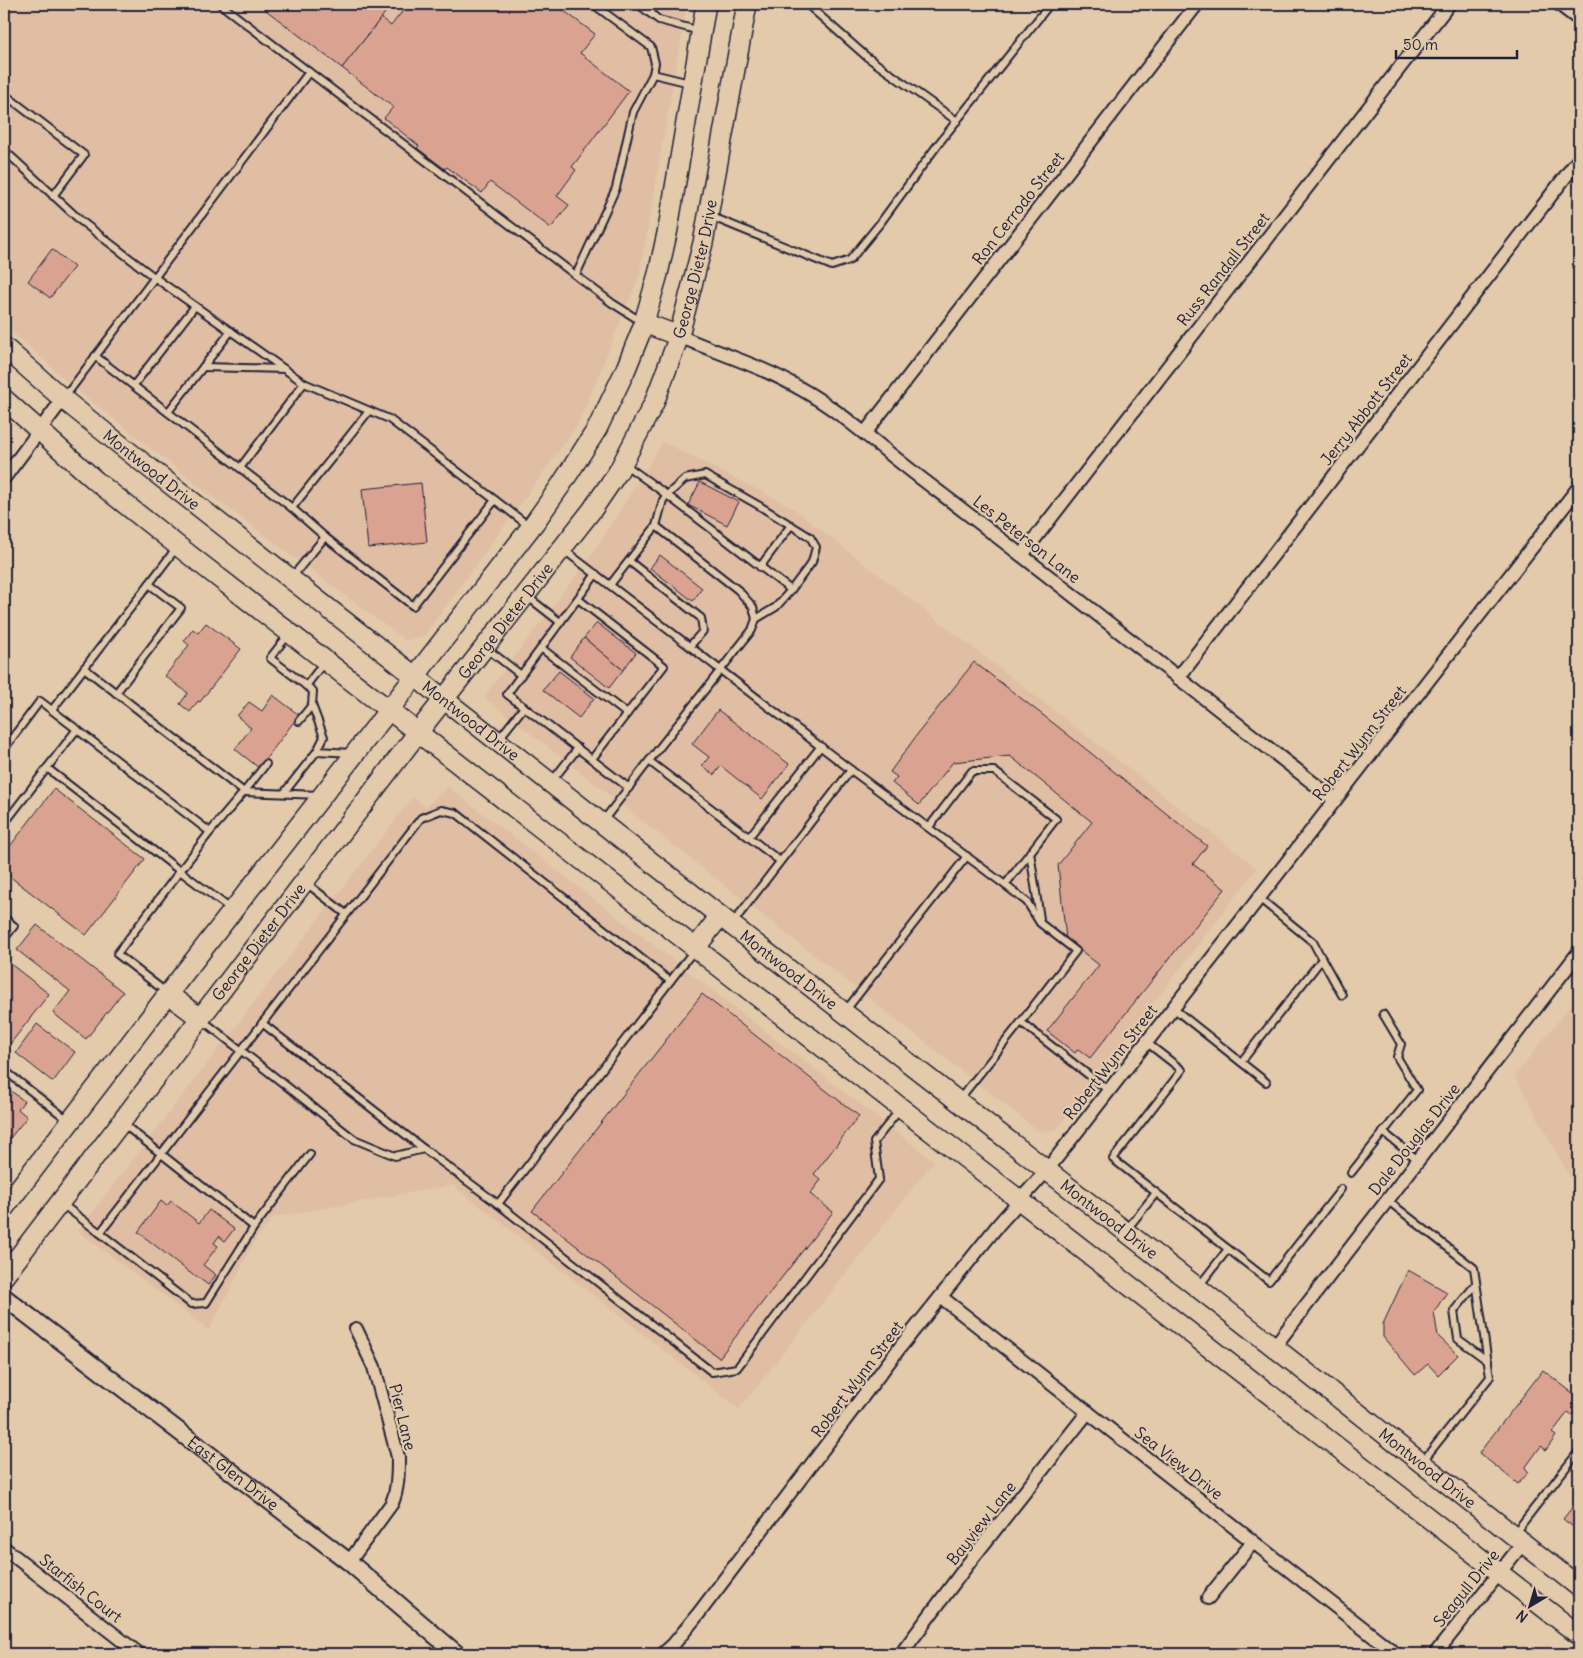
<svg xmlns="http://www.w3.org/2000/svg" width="1583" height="1658" viewBox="0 0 1583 1658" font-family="Delius,sans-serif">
  <rect width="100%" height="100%" fill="#e2caab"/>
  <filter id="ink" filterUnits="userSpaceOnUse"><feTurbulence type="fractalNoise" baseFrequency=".02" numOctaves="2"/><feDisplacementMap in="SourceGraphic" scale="10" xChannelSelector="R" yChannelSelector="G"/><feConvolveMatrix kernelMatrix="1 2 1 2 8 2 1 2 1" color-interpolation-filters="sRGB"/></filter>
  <g filter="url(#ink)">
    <g fill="#e0bea3">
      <polygon points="4,4 687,4 639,277 577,426 424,636 405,640 205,491 72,386 4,324"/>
      <polygon points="663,442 790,506 1257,868 1057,1129 1040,1132 484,697 591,556"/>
      <polygon points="448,787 934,1161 739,1409 453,1185 274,1217 255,1240 209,1330 78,1231 413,797 426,807"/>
      <polygon points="1579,994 1579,1193 1515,1076"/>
    </g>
    <g fill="#daa391" stroke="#22223b">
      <polygon points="258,4 392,4 342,68"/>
      <polygon points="408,4 555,4 595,34 580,53 629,91 572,167 576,170 557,196 569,205 551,228 490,182 482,193 447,167 445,169 417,148 419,146 384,118 393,107 342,68 381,18 391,26"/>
      <polygon points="52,249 74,267 50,298 28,281"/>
      <polygon points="700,482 739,502 727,525 688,505"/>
      <polygon points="421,483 427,542 368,548 362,489"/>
      <polygon points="660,555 702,588 693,601 650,568"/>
      <polygon points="206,623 241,649 200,702 198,701 190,712 180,704 188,693 165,676 189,645 184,641 193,629 198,633"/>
      <polygon points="597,623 636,653 623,670 584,638"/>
      <polygon points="584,638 623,670 609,688 570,657"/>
      <polygon points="974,662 1057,726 1207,846 1193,864 1225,889 1090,1058 1078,1049 1075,1053 1047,1031 1099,965 1066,939 1058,865 1092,822 1010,756 953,762 919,805 892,783 897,777 890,772 919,732"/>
      <polygon points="559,671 594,698 579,718 543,690"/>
      <polygon points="273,695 299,715 259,768 235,749 251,728 237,716 249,702 262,711"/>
      <polygon points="718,710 789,764 762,799 721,766 714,775 702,766 709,757 692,744"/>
      <polygon points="54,789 145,859 86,935 4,872 4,854"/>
      <polygon points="37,925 123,992 86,1039 53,1013 70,991 17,950"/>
      <polygon points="8,962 49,994 7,1048 4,1046 4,967"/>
      <polygon points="702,994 859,1116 814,1174 821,1180 810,1194 833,1212 719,1358 532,1211"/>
      <polygon points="37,1024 75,1052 53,1082 16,1053"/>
      <polygon points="6,1087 24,1101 18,1109 27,1117 10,1138 4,1133 4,1091"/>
      <polygon points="161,1201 167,1206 171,1201 199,1223 209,1210 234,1229 225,1241 219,1236 214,1243 218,1246 203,1265 216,1275 208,1285 195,1275 194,1276 138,1232"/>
      <polygon points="1408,1270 1447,1292 1434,1312 1438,1336 1458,1355 1438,1375 1428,1364 1415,1375 1383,1337 1383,1324"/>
      <polygon points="1543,1370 1579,1398 1579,1407 1572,1415 1568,1412 1552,1433 1556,1436 1546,1450 1541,1446 1525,1468 1529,1472 1518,1484 1479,1453"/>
      <polygon points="1579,1499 1579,1527 1577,1530 1563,1519"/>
    </g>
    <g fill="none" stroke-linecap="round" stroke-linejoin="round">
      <defs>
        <g id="service">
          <polyline points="220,4 612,303 642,322"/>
          <polyline points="593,4 651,47 655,63 653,74 690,83"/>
          <polyline points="638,4 659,20 700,31"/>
          <polyline points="809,4 809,6 867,57 957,121"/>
          <polyline points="651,14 653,4"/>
          <polyline points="4,94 84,155 53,196"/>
          <polyline points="4,150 81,221 154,277 304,383 389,419 529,526"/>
          <polyline points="710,216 832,266 850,260 881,222 939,143 1050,4"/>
          <polyline points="576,275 616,188 633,112 653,74"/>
          <polyline points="95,356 292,508"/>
          <polyline points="203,367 284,369"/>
          <polyline points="134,385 195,306"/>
          <polyline points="64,398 309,72"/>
          <polyline points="168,412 231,331"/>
          <polyline points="240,468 304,383"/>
          <polyline points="325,537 292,508 369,411"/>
          <polyline points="564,550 851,770"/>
          <polyline points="629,561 701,618 703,631 690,646"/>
          <polyline points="760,567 791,525"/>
          <polyline points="596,574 507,694 629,788"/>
          <polyline points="292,577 325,537 413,606 495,500"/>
          <polyline points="149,584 177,547"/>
          <polyline points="610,585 656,526 663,500 667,495 623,463"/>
          <polyline points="528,597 560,622"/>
          <polyline points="578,599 664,666 592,759"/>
          <polyline points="756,619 776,607 791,590 812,562 816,547 810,537 758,505 705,475 685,479 667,495 791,590"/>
          <polyline points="289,634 270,658 313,691 312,705 324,737 317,751"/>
          <polyline points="486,648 521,675"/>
          <polyline points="541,648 627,714"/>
          <polyline points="84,668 244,792 210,832"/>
          <polyline points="306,686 325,661"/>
          <polyline points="52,710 149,584 181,608 116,693"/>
          <polyline points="299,721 312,705"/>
          <polyline points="498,740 524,707"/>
          <polyline points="4,749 40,701 210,832 180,871 47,768"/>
          <polyline points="649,761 752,630 756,619 753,607 738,590 656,526"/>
          <polyline points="552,781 578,748"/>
          <polyline points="244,792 320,795"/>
          <polyline points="244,792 266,764"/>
          <polyline points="284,793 317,751 352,753"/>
          <polyline points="603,821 649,761 780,861"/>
          <polyline points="4,824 77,729"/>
          <polyline points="929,827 972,771 994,771 1056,819 1005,885"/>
          <polyline points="749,837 821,746"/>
          <polyline points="1030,852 1040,919"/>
          <polyline points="305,882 346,914"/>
          <polyline points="4,918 14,926 4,939"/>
          <polyline points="732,924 851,770 1005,885 1027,902 1040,923 1076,951 1021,1022"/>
          <polyline points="1322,959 1342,995"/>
          <polyline points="167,993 117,954 180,871 232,910"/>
          <polyline points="1173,1008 1266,1082"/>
          <polyline points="846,1010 967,856"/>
          <polyline points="201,1019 354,1139 395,1156 424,1149 498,1204 695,949"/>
          <polyline points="262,1023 424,1149"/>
          <polyline points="1146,1042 1182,1070 1113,1159 1269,1281 1341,1189"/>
          <polyline points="1241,1062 1322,959 1313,942 1259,898"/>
          <polyline points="4,1070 68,1120"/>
          <polyline points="958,1101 1021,1022 1109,1091"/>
          <polyline points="122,1123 254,1227"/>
          <polyline points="1383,1132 1418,1160"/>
          <polyline points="1351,1173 1417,1090 1397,1057 1401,1044 1383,1014"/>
          <polyline points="1387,1200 1474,1268 1490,1377 1422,1462"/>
          <polyline points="62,1204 100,1233 421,818 441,810 456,813 670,981"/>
          <polyline points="498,1204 712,1372 737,1368 879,1179 874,1142 901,1108"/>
          <polyline points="1127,1229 1156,1193"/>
          <polyline points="100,1233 191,1304 206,1303 254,1227 310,1154"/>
          <polyline points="1476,1284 1454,1311 1458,1339 1488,1361"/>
          <polyline points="1199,1286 1228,1249"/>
          <polyline points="1514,1534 1579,1451"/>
        </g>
        <g id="minor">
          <path d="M679,336C720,354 762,366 801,389C837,409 867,436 899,461C920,478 942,494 964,511C1088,606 1211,704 1335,800"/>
          <polyline points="865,433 1197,4"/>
          <polyline points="4,478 63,399"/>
          <polyline points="1022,555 1449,4"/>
          <polyline points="1178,678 1579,159"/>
          <polyline points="941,1297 1396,1654"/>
          <polyline points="1274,1347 1579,952"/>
          <polyline points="4,1548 139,1654"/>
          <path d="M349,1562L392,1503C398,1489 398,1472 398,1457L374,1367L356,1329"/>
          <polyline points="1208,1598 1253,1542"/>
          <polyline points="663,1654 673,1645 699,1613 901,1346 999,1224 1047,1170 1579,487"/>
          <polyline points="901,1654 971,1560 1088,1412"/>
          <polyline points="1435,1654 1523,1543"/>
        </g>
        <g id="tertiary">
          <polyline points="1562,4 1579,17"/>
          <path id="s1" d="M4,1297L349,1562L457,1654"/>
        </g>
        <g id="secondary">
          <polyline points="644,323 679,336"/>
          <path id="s2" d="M4,347L63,399L133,455L720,916L1274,1347L1579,1587"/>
          <path d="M4,399L96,481L178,546C647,907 1112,1273 1579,1635"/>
          <polyline points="697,946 720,916"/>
          <polyline points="168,994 200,1018"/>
          <polyline points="4,1208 168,994 535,522 561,485 597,429 625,371 642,329 658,274 668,229 706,4"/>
          <path id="s3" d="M4,1276L419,731L592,510L618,472L654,403L678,339L703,243L747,4"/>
        </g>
      </defs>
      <use href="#service" stroke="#22223b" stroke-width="10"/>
      <use href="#minor" stroke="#22223b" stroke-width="16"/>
      <use href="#tertiary" stroke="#22223b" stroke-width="20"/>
      <use href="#secondary" stroke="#22223b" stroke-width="22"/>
      <use href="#service" stroke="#e2caab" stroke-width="6"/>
      <use href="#minor" stroke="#e2caab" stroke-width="12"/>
      <use href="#tertiary" stroke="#e2caab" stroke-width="16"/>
      <use href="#secondary" stroke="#e2caab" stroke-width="19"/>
    </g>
  </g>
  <g text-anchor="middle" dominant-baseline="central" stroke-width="4.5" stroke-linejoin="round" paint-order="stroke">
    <g font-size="16" fill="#22223b" stroke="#e2caab">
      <text transform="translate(1018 208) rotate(-52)">Ron Cerrodo Street</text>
      <text stroke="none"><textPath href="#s3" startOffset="1230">George Dieter Drive</textPath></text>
      <text transform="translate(1223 269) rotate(-52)">Russ Randall Street</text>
      <text transform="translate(1366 409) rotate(-52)">Jerry Abbott Street</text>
      <text stroke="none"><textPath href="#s2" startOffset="192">Montwood Drive</textPath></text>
      <text transform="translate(1027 539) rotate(38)">Les Peterson Lane</text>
      <text stroke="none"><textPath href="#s3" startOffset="825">George Dieter Drive</textPath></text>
      <text stroke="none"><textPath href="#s2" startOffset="598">Montwood Drive</textPath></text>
      <text transform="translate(1359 743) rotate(-52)">Robert Wynn Street</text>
      <text stroke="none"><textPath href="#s3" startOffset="420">George Dieter Drive</textPath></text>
      <text stroke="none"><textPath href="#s2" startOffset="1002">Montwood Drive</textPath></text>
      <text transform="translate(1110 1062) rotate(-52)">Robert Wynn Street</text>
      <text transform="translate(1414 1139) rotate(-52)">Dale Douglas Drive</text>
      <text stroke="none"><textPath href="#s2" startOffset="1408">Montwood Drive</textPath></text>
      <text transform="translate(857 1379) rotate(-53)">Robert Wynn Street</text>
      <text transform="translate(403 1417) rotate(76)">Pier Lane</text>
      <text transform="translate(1179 1463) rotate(38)">Sea View Drive</text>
      <text stroke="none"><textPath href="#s2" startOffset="1812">Montwood Drive</textPath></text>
      <text stroke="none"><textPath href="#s1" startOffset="289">East Glen Drive</textPath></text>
      <text transform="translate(981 1523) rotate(-52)">Bayview Lane</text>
      <text transform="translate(81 1588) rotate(38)">Starfish Court</text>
      <text transform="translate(1466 1588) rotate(-51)">Seagull Drive</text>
    </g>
  </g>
  <rect width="1583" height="1658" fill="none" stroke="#e2caab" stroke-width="20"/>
  <rect x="10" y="10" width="1563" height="1638" fill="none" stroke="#22223b" stroke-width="2" filter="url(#ink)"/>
  <g transform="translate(1530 1606) rotate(218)" stroke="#e2caab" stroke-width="4" paint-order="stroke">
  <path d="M0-4L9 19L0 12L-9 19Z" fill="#22223b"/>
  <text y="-8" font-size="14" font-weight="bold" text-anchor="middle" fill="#22223b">N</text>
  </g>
  <path d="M1396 50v8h121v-8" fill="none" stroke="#22223b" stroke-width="2.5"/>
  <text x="1403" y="50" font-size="15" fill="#22223b" stroke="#e2caab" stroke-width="4" paint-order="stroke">50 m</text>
</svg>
